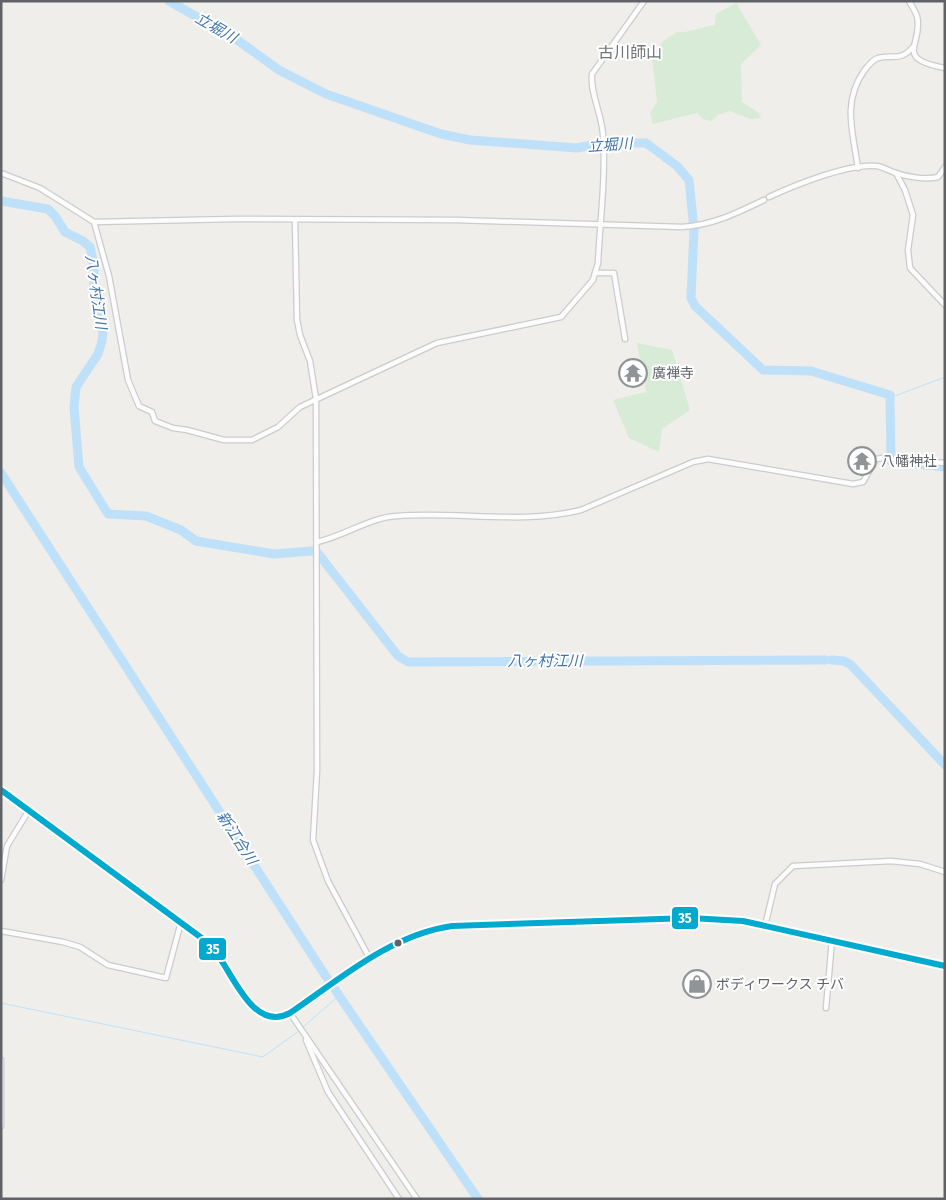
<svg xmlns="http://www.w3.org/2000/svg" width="946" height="1200" viewBox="0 0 946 1200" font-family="'Fira Sans Condensed','Noto Sans JP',sans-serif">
  <rect width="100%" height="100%" fill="#efeeea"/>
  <g fill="#d8ebd6">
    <path d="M736,3L761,45L741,64L742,102L759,113L761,118L751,119L729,111L718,115L712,121L703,119L697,113L653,124L650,113L657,102L652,57L663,41L677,32C690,33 701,27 715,25L716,14Z"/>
    <polygon points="637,343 672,350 690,410 662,429 659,452 629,438 613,400 646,392"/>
  </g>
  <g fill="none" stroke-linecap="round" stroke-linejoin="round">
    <g stroke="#bfe0f9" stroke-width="1">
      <polyline points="892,397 945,377"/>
      <polyline points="1,1003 263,1057 300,1030"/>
      <polyline points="303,1027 340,995"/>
    </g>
    <g stroke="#bfe0f9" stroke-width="9">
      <polyline points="169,1 236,39 279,70 326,94 441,134 470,140 577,148 602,143 646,143 677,166 689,180 694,229 691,298 695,306 763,370 811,371 890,395 891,461 945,467"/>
      <polyline points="1,201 48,209 55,216 65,232 83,241 90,247 94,266 94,294 103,333 102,341 98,354 76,387 74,407 79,467 108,514 146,516 181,530 196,541 274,554 312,551"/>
      <polyline points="1,473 325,975 478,1199"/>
      <polyline points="317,552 398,656 408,662 826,660"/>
      <polyline points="832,660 844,661 851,665 945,765"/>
    </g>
    <defs>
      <g id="minor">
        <path d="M909,1C912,6 915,11 917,16C924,45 892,58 945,68"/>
        <path d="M858,168C853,133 842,102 864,71C867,67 872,60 878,58C894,54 900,62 913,47"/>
        <path d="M1,173L40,188L94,222L235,219L456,220L682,227C713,225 737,213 764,200"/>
        <polyline points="896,173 905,190 913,215 908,250 910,268 945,305"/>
        <path d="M769,197C795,185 849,163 877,166C884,167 889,171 896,173C907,177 926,180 938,177L945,167"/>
        <polyline points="295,220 297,320 300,335 310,361 316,399 317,771 313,840 328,881 370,959"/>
        <path d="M94,222L109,276L128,380L139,406L152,412L155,421L173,428L187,430L224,440H252L278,427L300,407L437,343L561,317L593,280L598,263C600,221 606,177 603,135C602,114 590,94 592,74L644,1"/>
        <polyline points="595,273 614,273 625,339"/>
        <path d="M317,542C344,536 371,517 397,516C459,511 520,525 581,510L693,462L708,459L853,484L863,482L876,459L883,458L945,463"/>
        <polyline points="1,880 7,846 29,810"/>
        <polyline points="765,926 775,884 793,866 891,861 920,864 945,872"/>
        <polyline points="1,931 63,942 80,947 108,965 166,978 181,922"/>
        <polyline points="826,1008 832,940"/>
        <polyline points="290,1013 417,1199"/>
        <polyline points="306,1040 328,1092 399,1199"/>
        <polyline points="1,1060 1,1126"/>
      </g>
      <path id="primary" d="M1,790L203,939C209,945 215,950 219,957C235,979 255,1032 290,1013C340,979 390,935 452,926L690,918L743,921L945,966"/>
    </defs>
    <use href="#minor" stroke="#cbcccc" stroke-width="7"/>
    <use href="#primary" stroke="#d7ceb8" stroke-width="9"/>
    <use href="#minor" stroke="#fdfcfc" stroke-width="4.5"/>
    <use href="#primary" stroke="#f4f2e9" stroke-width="6"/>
    <defs>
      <path id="bus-1" d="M1,790L203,939C209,945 215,950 219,957C235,979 255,1032 290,1013C340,979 390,935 452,926L690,918L743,921L945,966"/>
    </defs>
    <use href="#bus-1" stroke="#fff" stroke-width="10"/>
    <use href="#bus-1" stroke="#00a9ce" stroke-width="6"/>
  </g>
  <defs>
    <symbol id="temple-ring" viewBox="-11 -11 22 22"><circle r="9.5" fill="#fff" stroke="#919496" stroke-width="1.5"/><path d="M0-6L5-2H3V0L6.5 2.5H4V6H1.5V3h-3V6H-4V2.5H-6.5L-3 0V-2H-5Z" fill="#919496"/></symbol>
    <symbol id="shop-ring" viewBox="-11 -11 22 22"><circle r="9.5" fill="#fff" stroke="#919496" stroke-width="1.5"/><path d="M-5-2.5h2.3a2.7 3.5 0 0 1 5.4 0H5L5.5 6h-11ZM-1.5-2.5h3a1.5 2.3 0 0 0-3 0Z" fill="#919496"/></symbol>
  </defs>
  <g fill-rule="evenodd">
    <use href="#temple-ring" x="617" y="357" width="32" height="32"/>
    <use href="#temple-ring" x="846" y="445" width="32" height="32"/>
    <use href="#shop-ring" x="681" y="968" width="32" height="32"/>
  </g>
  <circle fill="#5f6368" stroke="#fff" stroke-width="2" cx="398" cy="943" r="4.5"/>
  <g text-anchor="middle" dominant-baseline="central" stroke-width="4" stroke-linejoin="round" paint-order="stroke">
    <g font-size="14" fill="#5f6368" stroke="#fff" text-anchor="start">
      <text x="652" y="373">廣禅寺</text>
      <text x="881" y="461">八幡神社</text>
      <text x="716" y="984">ボディワークス チバ</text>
    </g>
    <g font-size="15" font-style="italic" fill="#4174aa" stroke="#fff">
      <text transform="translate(216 28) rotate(30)">立堀川</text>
      <text transform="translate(610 145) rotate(-4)">立堀川</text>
      <text transform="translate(96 292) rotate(82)">八ヶ村江川</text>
      <text x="545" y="661">八ヶ村江川</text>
      <text transform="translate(237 838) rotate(57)">新江合川</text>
    </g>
    <g font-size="16" fill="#70757a" stroke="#fff">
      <text x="630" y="52">古川師山</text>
    </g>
  </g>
  <g stroke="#fff" stroke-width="2">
    <rect x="671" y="906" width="28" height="24" rx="5" fill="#00a9ce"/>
    <rect x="198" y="937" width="29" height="24" rx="5" fill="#00a9ce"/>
  </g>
  <g font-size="14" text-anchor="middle" font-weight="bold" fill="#fff">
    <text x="685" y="923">35</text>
    <text x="213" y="954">35</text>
  </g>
  <rect width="946" height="1200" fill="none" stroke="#5f6368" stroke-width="5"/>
</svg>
